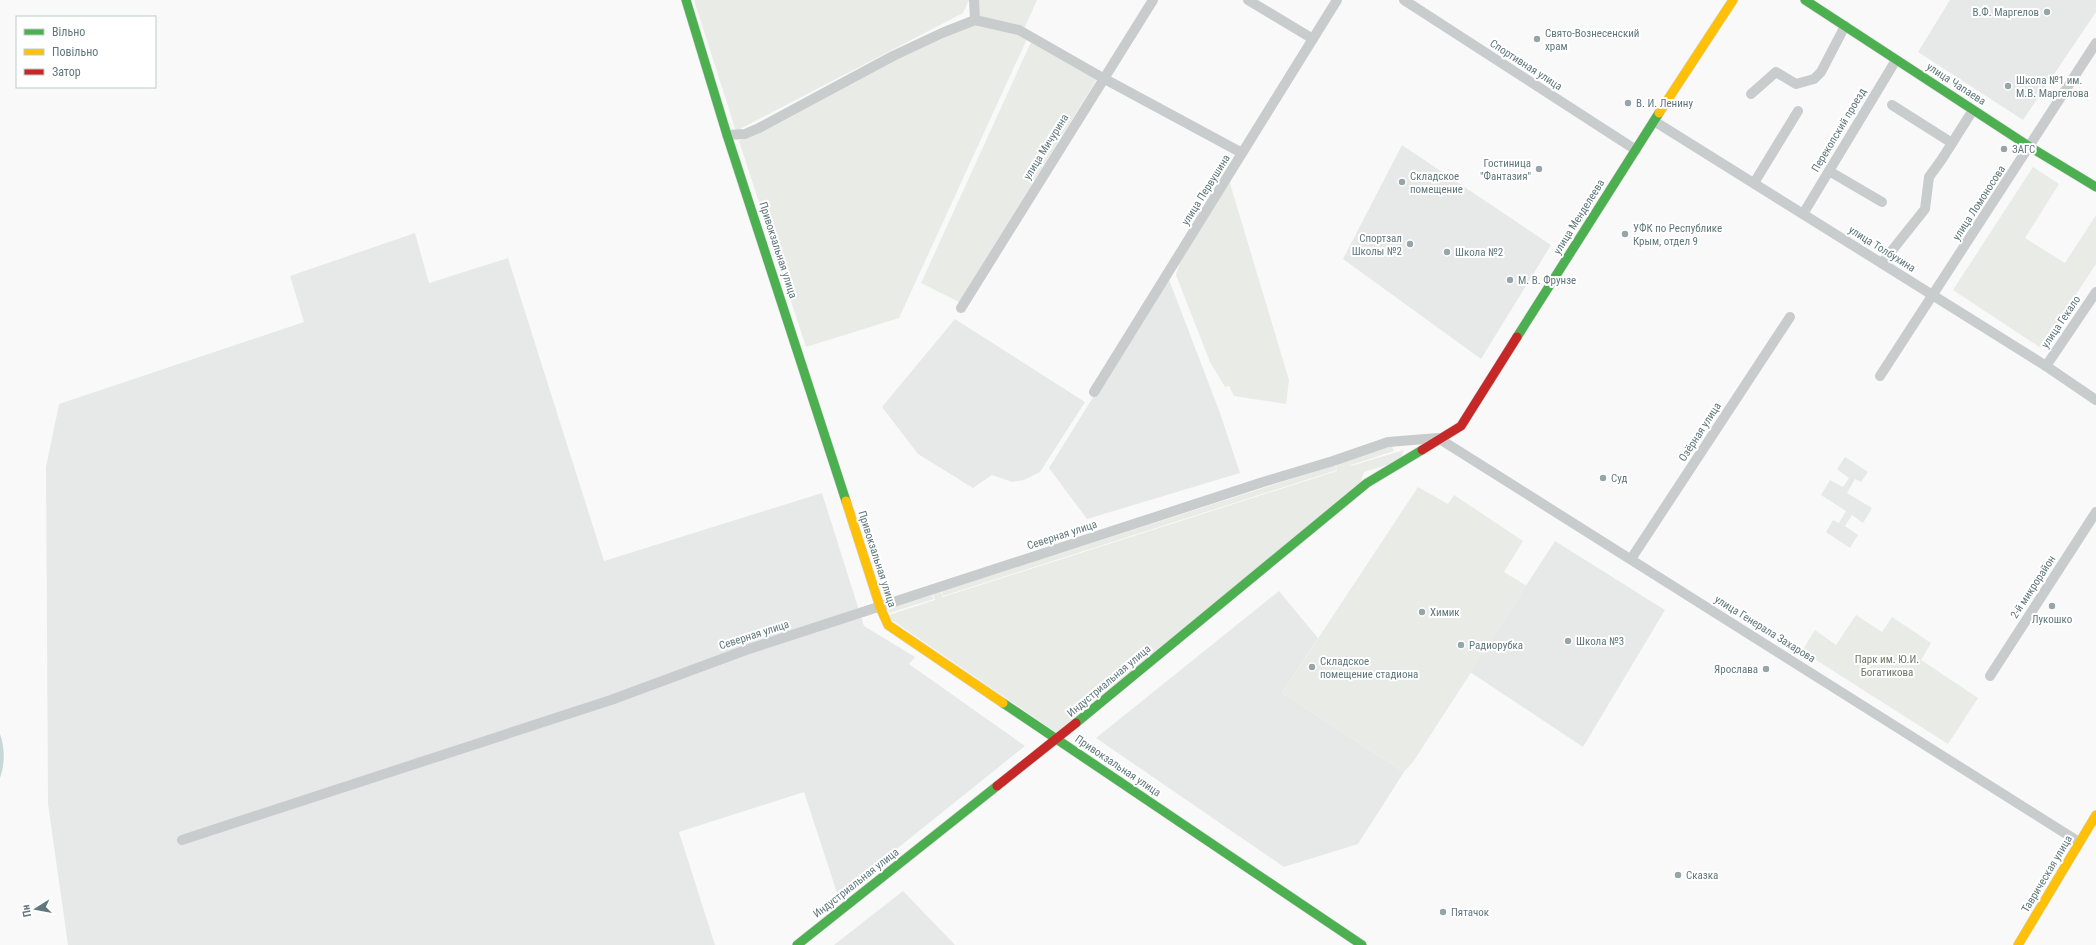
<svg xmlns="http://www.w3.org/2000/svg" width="2096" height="945" viewBox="0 0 2096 945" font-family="'Roboto Condensed',sans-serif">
  <rect width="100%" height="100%" fill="#f9f9f9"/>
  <g fill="#e7e9e9">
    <polygon points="1950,0 2096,0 2096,12 2023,120 1918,52"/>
    <polygon points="1402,145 1551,245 1481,359 1343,259"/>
    <polygon points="415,233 429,283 508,258 604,561 822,493 864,626 915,657 909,664 1025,746 838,896 804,792 679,832 715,945 68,945 48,804 46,467 59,404 304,322 290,276"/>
    <polygon points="1168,277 1220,413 1240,473 1087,519 1049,468"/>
    <polygon points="955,319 1085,402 1040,472 1024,480 1012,482 992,475 973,488 918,454 882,407"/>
    <polygon points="1845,457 1868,472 1861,482 1855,479 1847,493 1872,508 1863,523 1852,515 1845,526 1858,535 1850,548 1826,532 1833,520 1839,523 1846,511 1821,495 1830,480 1843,487 1849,478 1837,469"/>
    <polygon points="1555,541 1665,610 1583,747 1470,672"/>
    <polygon points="1279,591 1318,638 1282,693 1404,772 1358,844 1284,867 1096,738"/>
    <polygon points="903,891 955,945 834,945"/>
  </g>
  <g fill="#e9ebe6">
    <polygon points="694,0 969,0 963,13 736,131"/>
    <polygon points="978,0 1037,0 1024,29 978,16"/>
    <polygon points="975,22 1018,34 1027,39 899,318 806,347 739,141 896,58"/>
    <polygon points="1031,42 1097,79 959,302 921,283"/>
    <polygon points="2033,167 2059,184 2025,238 2065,263 2096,215 2096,264 2041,348 1953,290"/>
    <polygon points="1229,180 1289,380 1286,404 1234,396 1229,386 1225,387 1210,362 1176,275 1180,262"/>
    <polygon points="1392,446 1394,451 1351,465 1349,460"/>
    <polygon points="1404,450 1401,457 1390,464 1364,472 1359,487 1057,733 886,616 935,600 933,594 941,592 943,597 1337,471 1336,465 1349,460 1351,466"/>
    <polygon points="1335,465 1337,470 943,596 942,591"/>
    <polygon points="1418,487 1448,504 1454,495 1523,541 1504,572 1527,586 1413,762 1404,772 1282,693"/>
    <polygon points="932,595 934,599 889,613 887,608"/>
    <polygon points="1856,615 1882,632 1892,617 1931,643 1921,660 1978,698 1948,744 1802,651 1815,630 1836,645"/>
  </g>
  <path fill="#cad7d7" d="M0,734C5,748 5,764 0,778Z"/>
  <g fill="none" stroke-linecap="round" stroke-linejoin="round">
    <defs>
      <g id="fast">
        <polyline points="686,0 727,135 846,501"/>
        <polyline points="1805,0 2030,147 2096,187"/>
        <polyline points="1517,337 1659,113"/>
        <polyline points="1003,703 1362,945"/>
        <polyline points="1076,723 1367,483 1422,450"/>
        <polyline points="797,945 997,786"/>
      </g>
      <g id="slow">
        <polyline points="1659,113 1733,0"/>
        <polyline points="846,501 880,607 888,625 1003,703"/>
        <polyline points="2018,945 2096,815"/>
      </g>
      <g id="jam">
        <polyline points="1422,450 1461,426 1517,337"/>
        <polyline points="997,786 1076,723"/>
      </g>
    </defs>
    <use href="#fast" stroke="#d4d5d6" stroke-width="10"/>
    <use href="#slow" stroke="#d4d5d6" stroke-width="10"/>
    <use href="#jam" stroke="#d4d5d6" stroke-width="10"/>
    <g stroke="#c9cccd" stroke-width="10">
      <polyline points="974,0 975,20"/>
      <polyline points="1248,0 1313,39"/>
      <polyline points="1404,0 1636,150"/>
      <polyline points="1751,94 1776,72 1796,84 1814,79 1821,72 1845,26"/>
      <polyline points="1892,105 1952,143"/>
      <polyline points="1654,121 2046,366 2096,400"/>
      <polyline points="727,135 745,134 759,128 893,56 942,33 975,20 1019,30 1103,78 1242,153"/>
      <polyline points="1829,171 1882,202"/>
      <polyline points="1754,183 1798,111"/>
      <polyline points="1803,214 1896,60"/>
      <polyline points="1882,263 1925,209 1929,177 1942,159 1973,110"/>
      <polyline points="961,308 1153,0"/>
      <polyline points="2046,366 2096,292"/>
      <polyline points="1880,376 2096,43"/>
      <polyline points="1094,392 1337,0"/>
      <polyline points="1631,559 1790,317"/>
      <polyline points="1990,676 2096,512"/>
      <polyline points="182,840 611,700 746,650 1263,482 1333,461 1388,442 1438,438 2079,842"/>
    </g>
    <use href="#fast" stroke="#4caf50" stroke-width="9"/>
    <use href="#slow" stroke="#ffc107" stroke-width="9"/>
    <use href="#jam" stroke="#c62828" stroke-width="9"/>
  </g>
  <g fill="#96a5a8" stroke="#fff" stroke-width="1.5">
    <circle cx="2047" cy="12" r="4"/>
    <circle cx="1537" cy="39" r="4"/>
    <circle cx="2008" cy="86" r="4"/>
    <circle cx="1628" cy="103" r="4"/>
    <circle cx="2004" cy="149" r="4"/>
    <circle cx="1539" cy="169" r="4"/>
    <circle cx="1402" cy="182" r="4"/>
    <circle cx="1625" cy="234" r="4"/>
    <circle cx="1410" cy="244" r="4"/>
    <circle cx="1447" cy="252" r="4"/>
    <circle cx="1510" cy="280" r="4"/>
    <circle cx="1603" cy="478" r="4"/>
    <circle cx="2052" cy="606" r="4"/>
    <circle cx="1422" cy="612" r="4"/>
    <circle cx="1568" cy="641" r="4"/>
    <circle cx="1461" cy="645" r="4"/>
    <circle cx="1312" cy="667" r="4"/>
    <circle cx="1766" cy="669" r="4"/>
    <circle cx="1678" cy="875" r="4"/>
    <circle cx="1443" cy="912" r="4"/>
  </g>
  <g text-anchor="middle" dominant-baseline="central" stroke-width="4" stroke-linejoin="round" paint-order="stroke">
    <g font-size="11" fill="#60787d" stroke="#fff" text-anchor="start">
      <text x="2039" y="12" text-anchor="end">В.Ф. Маргелов</text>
      <text x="1545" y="33">Свято-Вознесенский<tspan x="1545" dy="13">храм</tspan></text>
      <text x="2016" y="80">Школа №1 им.<tspan x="2016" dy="13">М.В. Маргелова</tspan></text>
      <text x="1636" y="103">В. И. Ленину</text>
      <text x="2012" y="149">ЗАГС</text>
      <text x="1531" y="163" text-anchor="end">Гостиница<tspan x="1531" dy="13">"Фантазия"</tspan></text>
      <text x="1410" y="176">Складское<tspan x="1410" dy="13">помещение</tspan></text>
      <text x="1633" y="228">УФК по Республике<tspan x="1633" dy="13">Крым, отдел 9</tspan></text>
      <text x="1402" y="238" text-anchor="end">Спортзал<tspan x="1402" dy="13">Школы №2</tspan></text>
      <text x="1455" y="252">Школа №2</text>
      <text x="1518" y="280">М. В. Фрунзе</text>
      <text x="1611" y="478">Суд</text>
      <text x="1430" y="612">Химик</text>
      <text x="2052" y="619" text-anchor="middle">Лукошко</text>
      <text x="1576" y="641">Школа №3</text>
      <text x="1469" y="645">Радиорубка</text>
      <text x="1320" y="661">Складское<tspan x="1320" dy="13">помещение стадиона</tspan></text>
      <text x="1758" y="669" text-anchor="end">Ярослава</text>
      <text x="1686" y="875">Сказка</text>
      <text x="1451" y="912">Пятачок</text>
    </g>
    <g font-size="11" fill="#60787d" stroke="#fff">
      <text transform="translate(1526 65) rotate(33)">Спортивная улица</text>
      <text transform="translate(1956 84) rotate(33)">улица Чапаева</text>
      <text transform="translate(1839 130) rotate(-59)">Перекопский проезд</text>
      <text transform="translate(1046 147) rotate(-58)">улица Мичурина</text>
      <text transform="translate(1206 190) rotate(-58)">улица Первушина</text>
      <text transform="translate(1979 203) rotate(-57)">улица Ломоносова</text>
      <text transform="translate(1579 217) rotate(-58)">улица Менделеева</text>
      <text transform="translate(1882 249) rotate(32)">улица Толбухина</text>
      <text transform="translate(778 250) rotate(72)">Привокзальная улица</text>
      <text transform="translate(2061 322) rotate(-56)">улица Гекало</text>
      <text transform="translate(1700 432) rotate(-57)">Озёрная улица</text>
      <text transform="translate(1062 535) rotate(-18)">Северная улица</text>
      <text transform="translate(877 559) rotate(72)">Привокзальная улица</text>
      <text transform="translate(2033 587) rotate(-57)">2-й микрорайон</text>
      <text transform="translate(1765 629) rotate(32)">улица Генерала Захарова</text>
      <text transform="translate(754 635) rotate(-18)">Северная улица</text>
      <text transform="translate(1109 681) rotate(-40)">Индустриальная улица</text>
      <text transform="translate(1118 766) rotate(34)">Привокзальная улица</text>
      <text transform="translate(2047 874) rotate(-59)">Таврическая улица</text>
      <text transform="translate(856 883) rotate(-38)">Индустриальная улица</text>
    </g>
    <g font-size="11" fill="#6e7a64" stroke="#fff">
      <text x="1887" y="659">Парк им. Ю.И.<tspan x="1887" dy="13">Богатикова</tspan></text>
    </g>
  </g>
  <rect x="16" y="16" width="140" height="72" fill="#ffffff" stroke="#bfc9cb"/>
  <rect x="24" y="29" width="20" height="6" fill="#4caf50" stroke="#bfc9cb"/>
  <text x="52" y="36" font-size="12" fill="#60787d">Вільно</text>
  <rect x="24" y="49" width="20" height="6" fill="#ffc107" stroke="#bfc9cb"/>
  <text x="52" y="56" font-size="12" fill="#60787d">Повільно</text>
  <rect x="24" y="69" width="20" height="6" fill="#c62828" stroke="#bfc9cb"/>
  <text x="52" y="76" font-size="12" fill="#60787d">Затор</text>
  <g transform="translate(36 909) rotate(259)" stroke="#ffffff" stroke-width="3" paint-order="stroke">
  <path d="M0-3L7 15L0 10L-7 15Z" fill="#60787d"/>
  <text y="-6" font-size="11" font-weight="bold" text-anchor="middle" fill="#60787d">Пн</text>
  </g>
</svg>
